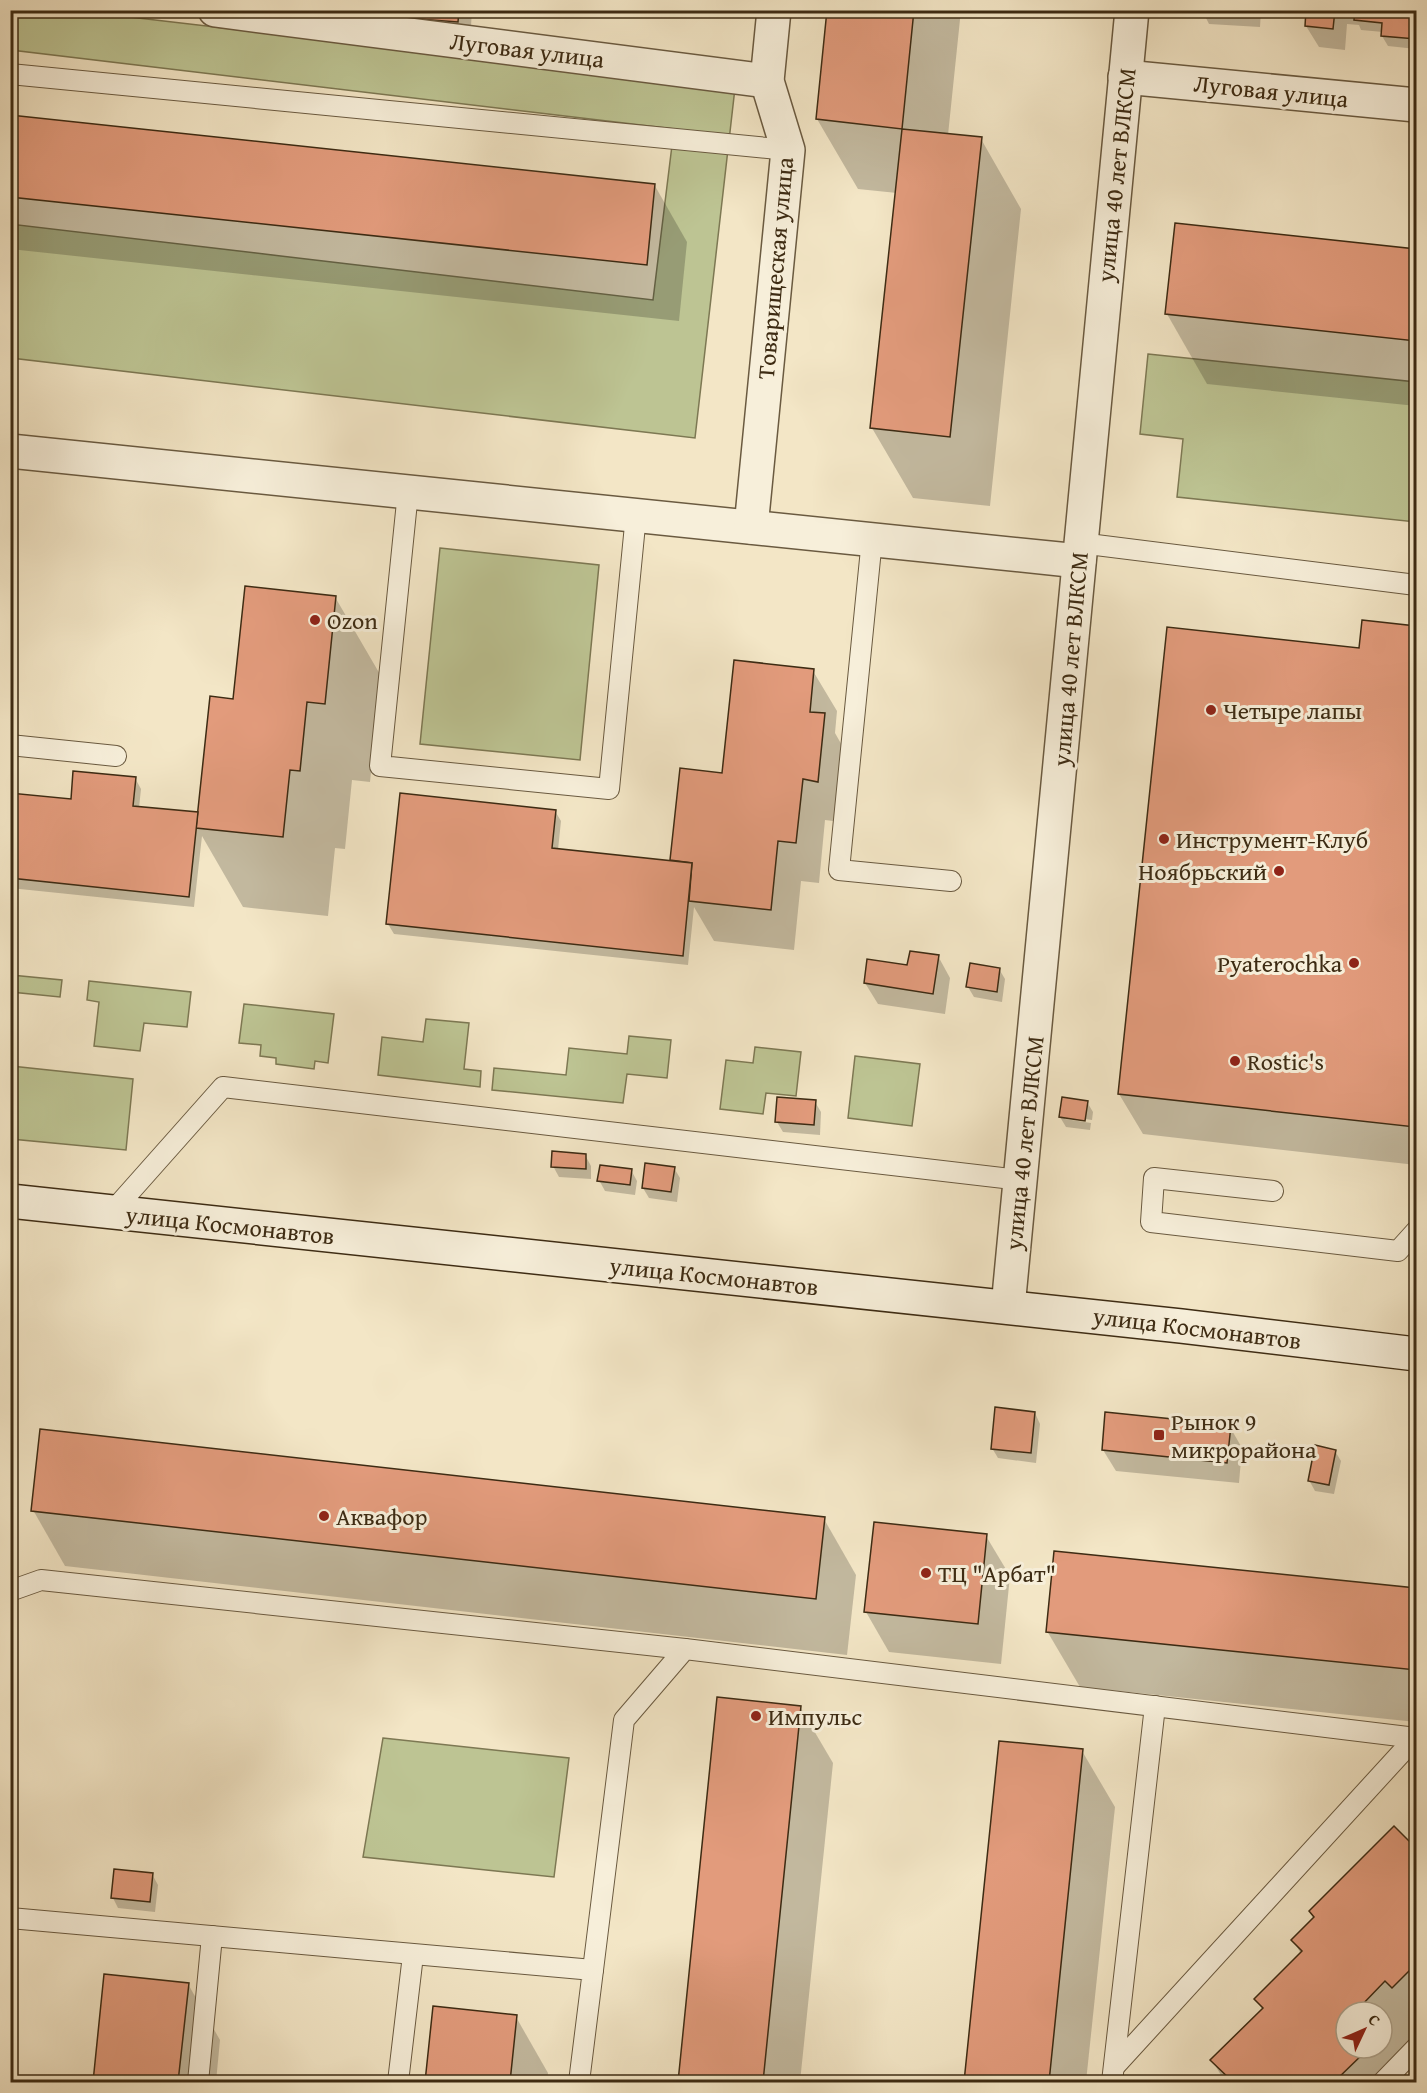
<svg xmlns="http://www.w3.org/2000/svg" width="1427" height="2093" viewBox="0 0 1427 2093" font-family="'Gentium Book Plus',serif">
  <rect width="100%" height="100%" fill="#f3e6c6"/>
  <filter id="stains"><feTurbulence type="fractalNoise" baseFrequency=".00333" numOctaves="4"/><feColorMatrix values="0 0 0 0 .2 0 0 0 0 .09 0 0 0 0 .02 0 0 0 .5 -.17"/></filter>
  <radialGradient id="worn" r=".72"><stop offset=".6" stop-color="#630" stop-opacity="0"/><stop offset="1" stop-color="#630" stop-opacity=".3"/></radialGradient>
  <g fill="#bdc493" stroke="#7d7853" stroke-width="1.5">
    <polygon points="11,11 78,11 735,88 695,438 11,358 10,224 653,300 674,129 11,50"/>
    <polygon points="1148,354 1416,382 1416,522 1177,497 1183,439 1140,434"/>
    <polygon points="440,548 599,565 580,760 420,744"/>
    <polygon points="11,975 62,980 60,997 11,992"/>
    <polygon points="89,981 191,992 187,1027 144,1023 140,1051 94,1046 99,1002 87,1000"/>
    <polygon points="244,1004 334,1014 328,1063 315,1061 314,1069 276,1064 276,1058 260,1056 261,1045 239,1043"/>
    <polygon points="426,1019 469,1023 464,1069 481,1071 480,1087 378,1075 382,1037 423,1042"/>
    <polygon points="629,1036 671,1040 667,1078 627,1074 623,1103 492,1090 494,1068 566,1075 569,1048 627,1054"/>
    <polygon points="755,1047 801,1052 796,1096 766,1093 763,1114 720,1109 726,1060 753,1063"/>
    <polygon points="855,1056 920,1064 912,1126 848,1118"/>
    <polygon points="11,1066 133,1079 126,1150 11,1139"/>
    <polygon points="383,1738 569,1758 554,1877 363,1857"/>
  </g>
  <g fill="#0003" fill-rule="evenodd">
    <polygon points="407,10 472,10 470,42 406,18"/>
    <polygon points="829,10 961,10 948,135 981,139 1021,209 990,506 913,498 872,428 897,193 858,189 817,119"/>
    <polygon points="1202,10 1261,10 1260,27 1209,24"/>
    <polygon points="1308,10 1416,10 1416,49 1388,46 1382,36 1383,32 1361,30 1359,25 1347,24 1345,50 1319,47 1306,26"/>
    <polygon points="10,116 655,186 687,242 679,321 10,249"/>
    <polygon points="1176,224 1416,250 1416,406 1207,384 1167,314"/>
    <polygon points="335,597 381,676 370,782 352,780 345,849 335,848 328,916 243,907 202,836 194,907 10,888 10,794 72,801 135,778 141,789 139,808 199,814 235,701"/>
    <polygon points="1363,621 1416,627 1416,1165 1143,1134 1119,1094 1360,650"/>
    <polygon points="813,671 837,711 835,733 848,756 841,822 825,820 819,883 801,881 794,950 714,941 694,907 688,965 394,934 388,924 555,811 561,821 558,850 671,862 681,770 723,774"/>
    <polygon points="938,956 950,978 945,1014 878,1004 865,983"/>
    <polygon points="999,969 1005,979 1002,1002 974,997 968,987"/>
    <polygon points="815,1102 821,1112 820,1135 783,1132 777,1122"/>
    <polygon points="1087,1102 1093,1112 1092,1120 1065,1116 1065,1119 1091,1123 1090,1130 1066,1127 1060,1117"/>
    <polygon points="585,1155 591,1166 591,1179 559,1177 553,1166"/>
    <polygon points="674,1168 680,1178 677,1202 649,1198 643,1188"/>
    <polygon points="631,1170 637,1181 635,1195 605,1191 599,1180"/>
    <polygon points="1035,1413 1040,1424 1036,1463 998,1458 992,1448"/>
    <polygon points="1230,1427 1242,1448 1239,1483 1116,1471 1103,1450"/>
    <polygon points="1335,1451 1341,1461 1334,1494 1315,1491 1309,1480"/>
    <polygon points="33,1510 824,1519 856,1575 847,1655 65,1566"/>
    <polygon points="986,1536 1010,1576 1001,1664 889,1652 866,1612"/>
    <polygon points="1055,1553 1416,1590 1416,1722 1080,1687 1047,1631"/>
    <polygon points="719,1698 800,1707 833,1763 800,2082 679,2082"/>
    <polygon points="1000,1743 1082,1751 1115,1807 1086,2082 965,2082"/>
    <path d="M1394,1828L1416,1851V2038L1397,2058L1411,2082H1225L1212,2060L1263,2010L1256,1999L1301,1954L1293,1940L1314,1919L1310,1912ZM1346,2012H1382V2048H1346Z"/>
    <polygon points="152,1874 158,1885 155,1912 118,1908 113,1898"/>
    <polygon points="106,1976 188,1984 220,2040 216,2082 95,2082"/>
    <polygon points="434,2008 516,2017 548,2073 547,2082 426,2082"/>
  </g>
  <g fill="#e29b7c" stroke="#3d2b13" stroke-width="1.5">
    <polygon points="405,10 459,10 458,22 405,18"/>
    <polygon points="827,10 914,10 902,129 816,119"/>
    <polygon points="1306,10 1335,10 1333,29 1305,26"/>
    <polygon points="1355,10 1416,10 1416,39 1381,36 1382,23 1354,20"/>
    <polygon points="10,115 655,184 647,265 10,197"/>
    <polygon points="902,129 982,137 950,437 870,428"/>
    <polygon points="1175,223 1416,249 1416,341 1165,314"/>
    <polygon points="245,586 336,596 325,704 307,702 300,771 290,770 283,837 196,828 210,696 233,699"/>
    <polygon points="1362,620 1416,626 1416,1112 1415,1127 1118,1094 1167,627 1359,648"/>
    <polygon points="734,660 814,669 810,712 825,713 818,782 803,779 796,843 778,841 771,910 689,901 692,863 670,860 680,768 722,773"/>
    <polygon points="73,771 136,777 133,806 198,812 189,897 10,878 10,793 71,799"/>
    <polygon points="400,793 556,810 552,848 692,863 683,956 386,924"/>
    <polygon points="910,951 939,955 933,994 864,983 867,959 907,965"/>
    <polygon points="970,963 1000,968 997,992 966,987"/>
    <polygon points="777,1097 816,1100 814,1125 775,1122"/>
    <polygon points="1062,1097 1088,1101 1085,1121 1059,1117"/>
    <polygon points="552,1151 586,1154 586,1169 551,1167"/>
    <polygon points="645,1163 675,1167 671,1192 642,1188"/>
    <polygon points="600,1165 632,1169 630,1185 597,1181"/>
    <polygon points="995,1407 1035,1412 1031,1453 991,1449"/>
    <polygon points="1105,1412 1231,1425 1227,1463 1102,1450"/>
    <polygon points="40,1429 825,1517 816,1599 31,1511"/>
    <polygon points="1315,1445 1336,1450 1329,1485 1308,1481"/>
    <polygon points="874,1522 987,1534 978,1624 864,1612"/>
    <polygon points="1054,1551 1416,1588 1416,1670 1046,1632"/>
    <polygon points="717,1697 801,1706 763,2082 678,2082"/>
    <polygon points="999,1741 1083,1749 1049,2082 964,2082"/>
    <polygon points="1394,1826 1416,1848 1416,1964 1392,1988 1385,1981 1359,2008 1363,2012 1346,2012 1346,2048 1369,2048 1334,2082 1233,2082 1210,2060 1263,2008 1254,1999 1302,1951 1291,1940 1314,1917 1309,1911"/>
    <polygon points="114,1869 153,1873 150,1902 111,1898"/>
    <polygon points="104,1974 189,1983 178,2082 93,2082"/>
    <polygon points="433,2006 517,2015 510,2082 425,2082"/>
  </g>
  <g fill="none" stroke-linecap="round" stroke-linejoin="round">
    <defs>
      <g id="service">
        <polyline points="10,74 788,150"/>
        <polyline points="408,492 380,766 609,789 636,515"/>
        <polyline points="872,539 839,870 951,881"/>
        <polyline points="1080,543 1416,585"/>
        <polyline points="10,745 116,756"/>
        <polyline points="1273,1191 1154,1178 1151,1222 1398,1251 1416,1231"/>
        <polyline points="112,1212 223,1087 1020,1180"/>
        <polyline points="10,1591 41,1580 685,1649"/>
        <polyline points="10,1918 593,1970 579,2082"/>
        <polyline points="593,1970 624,1720 685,1649 1416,1738"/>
        <polyline points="1114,2067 1415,1738"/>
        <polyline points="198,2082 212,1936"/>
        <polyline points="398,2082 413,1955"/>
        <polyline points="1112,2082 1155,1706"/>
        <polyline points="1383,2082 1416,2048"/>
      </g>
      <g id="minor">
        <polyline points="215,10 767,81"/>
        <polyline points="1125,77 1416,105"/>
        <polyline points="10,451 1079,561"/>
        <polyline points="751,527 788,150 767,81 774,10"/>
        <polyline points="1008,1307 1132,10"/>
      </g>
      <polyline id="secondary" points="10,1201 1181,1326 1416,1354"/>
    </defs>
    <use href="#service" stroke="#6a5a40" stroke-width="22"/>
    <use href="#minor" stroke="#6a5a40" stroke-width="36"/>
    <use href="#secondary" stroke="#3d2b13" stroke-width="36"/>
    <use href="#service" stroke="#f7efda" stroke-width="20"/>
    <use href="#minor" stroke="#f7efda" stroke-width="33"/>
    <use href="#secondary" stroke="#f7efda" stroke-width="33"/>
  </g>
  <g fill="#8f2418" stroke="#f7efda" stroke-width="2">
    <circle cx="315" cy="620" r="6"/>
    <circle cx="1211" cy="710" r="6"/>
    <circle cx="1164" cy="839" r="6"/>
    <circle cx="1279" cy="871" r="6"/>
    <circle cx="1354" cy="963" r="6"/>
    <circle cx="1235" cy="1061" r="6"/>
    <rect x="1153" y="1429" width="12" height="12" rx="3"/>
    <circle cx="324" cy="1516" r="6"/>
    <circle cx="926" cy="1573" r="6"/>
    <circle cx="756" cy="1716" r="6"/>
  </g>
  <g text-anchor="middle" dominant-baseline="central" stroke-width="6" stroke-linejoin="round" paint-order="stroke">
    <g font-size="24" fill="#3d2b13" stroke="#f7efda">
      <text transform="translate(527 50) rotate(7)">Луговая улица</text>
      <text transform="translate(1271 91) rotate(6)">Луговая улица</text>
      <text transform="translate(1116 175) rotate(-84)">улица 40 лет ВЛКСМ</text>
      <text transform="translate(775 268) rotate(-85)">Товарищеская улица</text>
      <text transform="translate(1070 659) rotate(-85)">улица 40 лет ВЛКСМ</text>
      <text transform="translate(1024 1143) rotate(-84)">улица 40 лет ВЛКСМ</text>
      <text transform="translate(230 1225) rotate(6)">улица Космонавтов</text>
      <text transform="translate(714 1276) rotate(6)">улица Космонавтов</text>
      <text transform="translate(1197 1328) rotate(7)">улица Космонавтов</text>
    </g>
    <g font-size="24" fill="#3d2b13" stroke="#f7efda" text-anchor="start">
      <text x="327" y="620">Ozon</text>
      <text x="1223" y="710">Четыре лапы</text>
      <text x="1176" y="839">Инструмент-Клуб</text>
      <text x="1267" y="871" text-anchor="end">Ноябрьский</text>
      <text x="1342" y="963" text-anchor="end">Pyaterochka</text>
      <text x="1247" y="1061">Rostic's</text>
      <text x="1171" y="1421">Рынок 9<tspan x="1171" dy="28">микрорайона</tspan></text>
      <text x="336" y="1516">Аквафор</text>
      <text x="938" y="1573">ТЦ "Арбат"</text>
      <text x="768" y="1716">Импульс</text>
    </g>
  </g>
  <rect width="1427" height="2093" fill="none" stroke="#f3e6c6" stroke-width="36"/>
  <rect x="12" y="12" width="1403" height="2069" fill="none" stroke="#3d2b13" stroke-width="3"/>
  <rect x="18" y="18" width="1391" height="2057" fill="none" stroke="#3d2b13" stroke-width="1.5"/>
  <g transform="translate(1364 2030) rotate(46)"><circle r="28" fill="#f7efda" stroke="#ada18a" stroke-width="1.5"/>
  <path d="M0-4.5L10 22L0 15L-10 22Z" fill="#8f2418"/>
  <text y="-9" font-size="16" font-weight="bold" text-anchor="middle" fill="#3d2b13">С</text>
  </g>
  <rect width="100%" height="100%" filter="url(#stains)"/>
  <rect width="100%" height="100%" fill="url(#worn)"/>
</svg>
